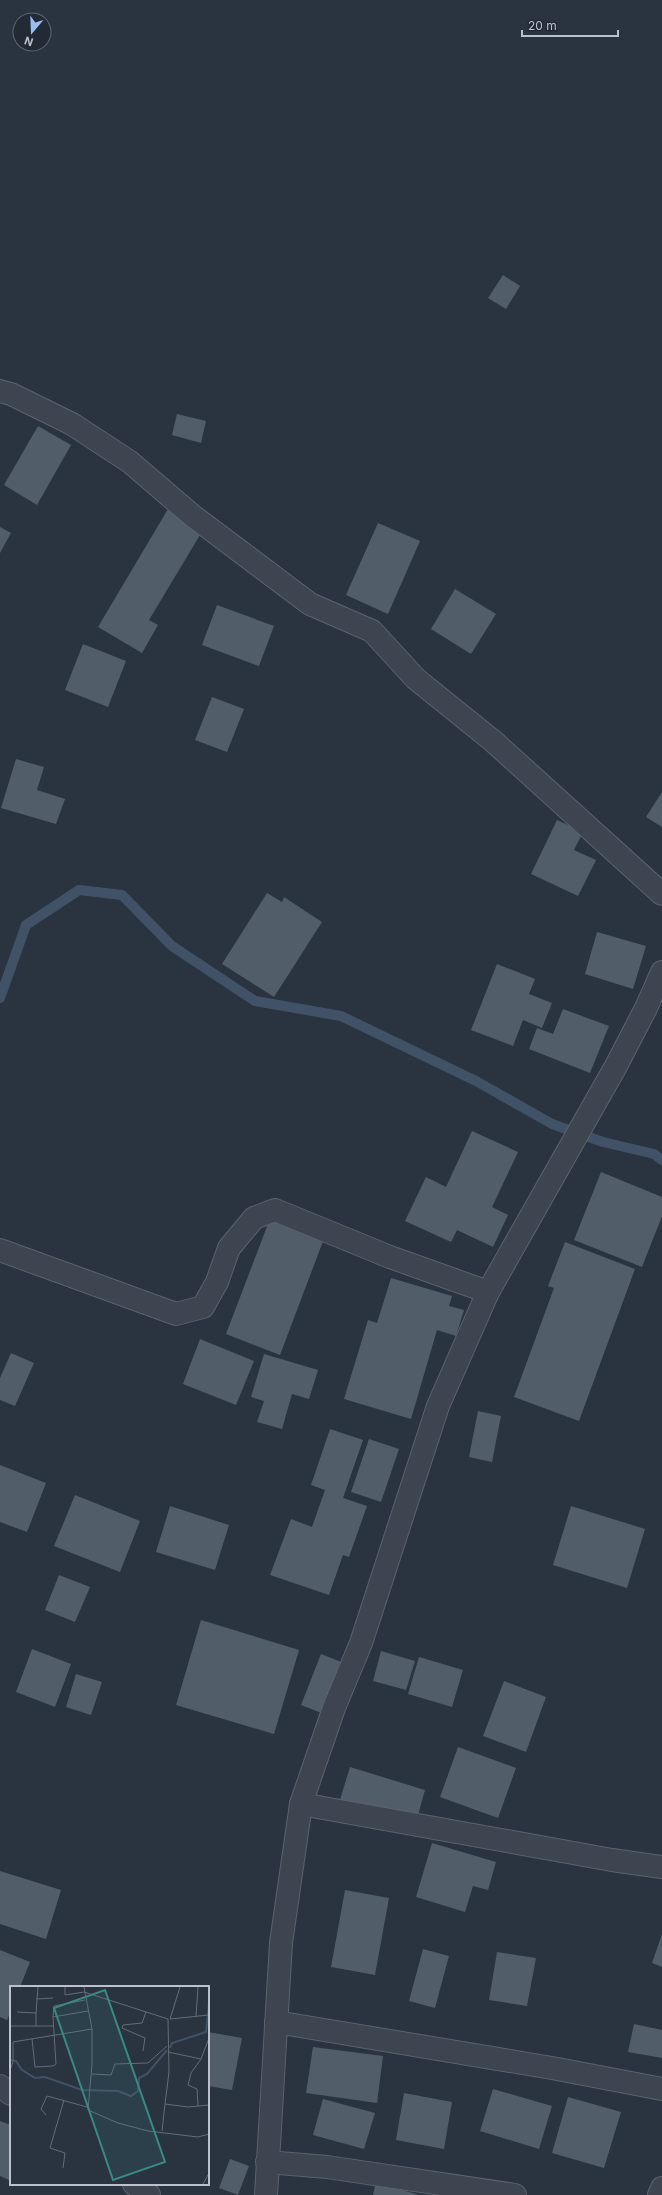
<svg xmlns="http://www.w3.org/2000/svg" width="662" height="2195" viewBox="0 0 662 2195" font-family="Inter,sans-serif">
  <rect width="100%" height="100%" fill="#293440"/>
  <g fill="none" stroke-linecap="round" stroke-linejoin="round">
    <polyline stroke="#415267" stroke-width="10" points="0,998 26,925 79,890 122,895 172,946 255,1001 341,1016 476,1081 552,1124 603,1142 654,1154 662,1160"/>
  </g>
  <g fill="#525d6a">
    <polygon points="503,275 520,286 506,309 488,298"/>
    <polygon points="177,414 206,421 201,443 172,435"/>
    <polygon points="38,426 71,445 37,505 4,485"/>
    <polygon points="168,509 203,530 149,620 158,625 142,653 98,627"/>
    <polygon points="378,523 420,541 388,614 346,595"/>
    <polygon points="0,527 11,533 0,553"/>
    <polygon points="455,589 496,614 471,654 431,629"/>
    <polygon points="217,605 274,626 259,666 202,645"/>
    <polygon points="83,644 126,661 108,707 65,690"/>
    <polygon points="212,697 244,709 227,752 195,740"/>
    <polygon points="16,759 44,767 37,790 65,799 56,824 1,808"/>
    <polygon points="662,792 662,827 646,817"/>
    <polygon points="557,820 583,832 574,850 596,860 578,896 531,874"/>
    <polygon points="267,893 282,902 284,897 322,922 274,997 222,964"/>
    <polygon points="597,932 646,946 633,989 585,974"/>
    <polygon points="497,964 535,979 529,994 552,1003 542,1028 523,1020 513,1046 471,1030"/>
    <polygon points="563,1009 609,1026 590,1073 529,1049 537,1028 553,1034"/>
    <polygon points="472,1131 518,1152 492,1207 508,1215 493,1247 457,1230 451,1242 405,1221 426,1177 446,1187"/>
    <polygon points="601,1172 662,1197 662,1216 642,1267 574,1240"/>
    <polygon points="271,1216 325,1236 280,1355 226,1334"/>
    <polygon points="565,1242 635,1269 579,1421 514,1397 554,1288 548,1286"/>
    <polygon points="391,1278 452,1296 449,1306 464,1310 456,1336 437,1330 411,1419 344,1399 368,1320 377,1323"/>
    <polygon points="200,1339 254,1361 236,1405 183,1384"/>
    <polygon points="11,1353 34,1363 15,1406 0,1400 0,1378"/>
    <polygon points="264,1354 318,1370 309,1399 292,1394 282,1429 257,1422 264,1401 251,1397"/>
    <polygon points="478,1411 501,1416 492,1462 469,1457"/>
    <polygon points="330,1429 363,1440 343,1498 367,1506 349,1557 343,1555 329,1595 270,1575 291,1519 312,1527 325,1490 311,1485"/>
    <polygon points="369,1439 399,1449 381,1502 351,1492"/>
    <polygon points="0,1465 46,1483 27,1532 0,1522"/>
    <polygon points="75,1495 140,1521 120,1572 54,1546"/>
    <polygon points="170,1506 229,1525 215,1570 156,1552"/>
    <polygon points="571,1506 645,1529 627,1588 553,1565"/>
    <polygon points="59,1575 90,1587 75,1622 45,1610"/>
    <polygon points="201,1620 299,1650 274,1734 176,1705"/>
    <polygon points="32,1649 71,1664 55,1707 16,1692"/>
    <polygon points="381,1651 415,1661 406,1690 373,1681"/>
    <polygon points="321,1654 344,1663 324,1714 301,1705"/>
    <polygon points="419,1657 463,1670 452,1707 408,1694"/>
    <polygon points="76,1674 102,1682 91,1715 66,1707"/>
    <polygon points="504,1681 546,1697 526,1752 483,1736"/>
    <polygon points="458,1747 516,1768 498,1818 440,1797"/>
    <polygon points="350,1767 425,1790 415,1826 339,1803"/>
    <polygon points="432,1843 496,1862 488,1890 473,1886 465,1912 416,1897"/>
    <polygon points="0,1871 61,1890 46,1939 0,1924"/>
    <polygon points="345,1890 389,1898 375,1975 331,1967"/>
    <polygon points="662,1934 662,1967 652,1963"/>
    <polygon points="423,1949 449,1956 435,2008 409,2001"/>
    <polygon points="0,1950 30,1962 20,1987 11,1987 11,2010 7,2020 0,2017"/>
    <polygon points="497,1952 536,1958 527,2006 489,2000"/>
    <polygon points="634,2024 662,2030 662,2058 628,2052"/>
    <polygon points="208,2032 242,2038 232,2090 208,2086"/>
    <polygon points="313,2047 383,2056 377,2103 306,2093"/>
    <polygon points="493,2089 552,2106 539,2149 480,2131"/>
    <polygon points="404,2093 452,2102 444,2149 396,2140"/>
    <polygon points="568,2097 621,2112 604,2168 552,2153"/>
    <polygon points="323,2099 375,2113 364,2149 313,2135"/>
    <polygon points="0,2121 11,2125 11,2181 0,2176"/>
    <polygon points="230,2159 249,2166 238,2195 219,2188"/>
    <polygon points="376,2182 419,2195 373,2195"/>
  </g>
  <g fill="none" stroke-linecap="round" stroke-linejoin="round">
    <defs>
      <g id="minor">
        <polyline points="0,391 11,394 72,424 130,462 193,516 310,604 372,631 416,679 493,741 662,894"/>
        <polyline points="0,1250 176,1314 203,1307 217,1282 229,1248 254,1218 275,1210 390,1257 488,1292"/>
        <polyline points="301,1804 612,1860 662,1867"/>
        <polyline points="276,2022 552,2068 662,2089"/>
        <polyline points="0,2086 11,2094"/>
        <polyline points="267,2162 327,2167 515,2195"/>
        <polyline points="134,2184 149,2195"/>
        <polyline points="266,2195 281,1943 301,1804 334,1708 361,1643 438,1406 488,1292 616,1066 646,1008 662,972"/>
        <polyline points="659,2195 662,2188"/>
      </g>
    </defs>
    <use href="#minor" stroke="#5b636d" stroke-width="24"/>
    <use href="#minor" stroke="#3d4550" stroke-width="22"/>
  </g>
  <g transform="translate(10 1986)">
    <rect width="199" height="199" fill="#293440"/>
    <path fill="none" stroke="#415267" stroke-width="2" d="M160,62L162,57L196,46L199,17M0,74L6,75L12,84L25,92L35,91L72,104L108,105L121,110L128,105L129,92L137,88L157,64"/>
    <path fill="none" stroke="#636c77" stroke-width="1" d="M55,1V9L74,6L158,33L159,86L155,118M74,1L82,43V78L78,124L108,137L138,145L188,151L199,148M26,13L43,12M7,26L26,27V40M26,27L28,1M186,30L188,1M43,31L44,20L75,14M160,33L199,29M160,33L170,1M0,40H44M22,53L25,81L43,80L46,78L43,31L78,25M133,65L135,52L112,42L113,39L132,37L136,26M158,66L191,73L181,87L178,99L187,103L188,120M191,73L199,52M0,84L3,76V56L82,43M82,88L101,89L105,78L138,77L157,60M36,129L31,123L37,110L77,121M152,145L155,118L178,121L199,119M53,182L55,167L40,162L54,114M193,198L199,187"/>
    <path fill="#3a8985" fill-opacity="0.15" stroke="#3a8985" stroke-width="2" d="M95,4L155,176L103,194L44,22Z"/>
    <rect width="199" height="199" fill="none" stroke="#bac1ca" stroke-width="2"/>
  </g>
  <g transform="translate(32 32) rotate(199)"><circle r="19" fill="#222a35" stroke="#5f6671"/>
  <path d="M0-3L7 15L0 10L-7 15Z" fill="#9abeef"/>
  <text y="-6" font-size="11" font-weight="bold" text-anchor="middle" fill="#bac1ca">N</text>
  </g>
  <path d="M522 30v6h96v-6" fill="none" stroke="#bac1ca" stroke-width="2"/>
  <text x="528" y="30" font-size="12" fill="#bac1ca" stroke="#222a35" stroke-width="3" paint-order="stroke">20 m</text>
</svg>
